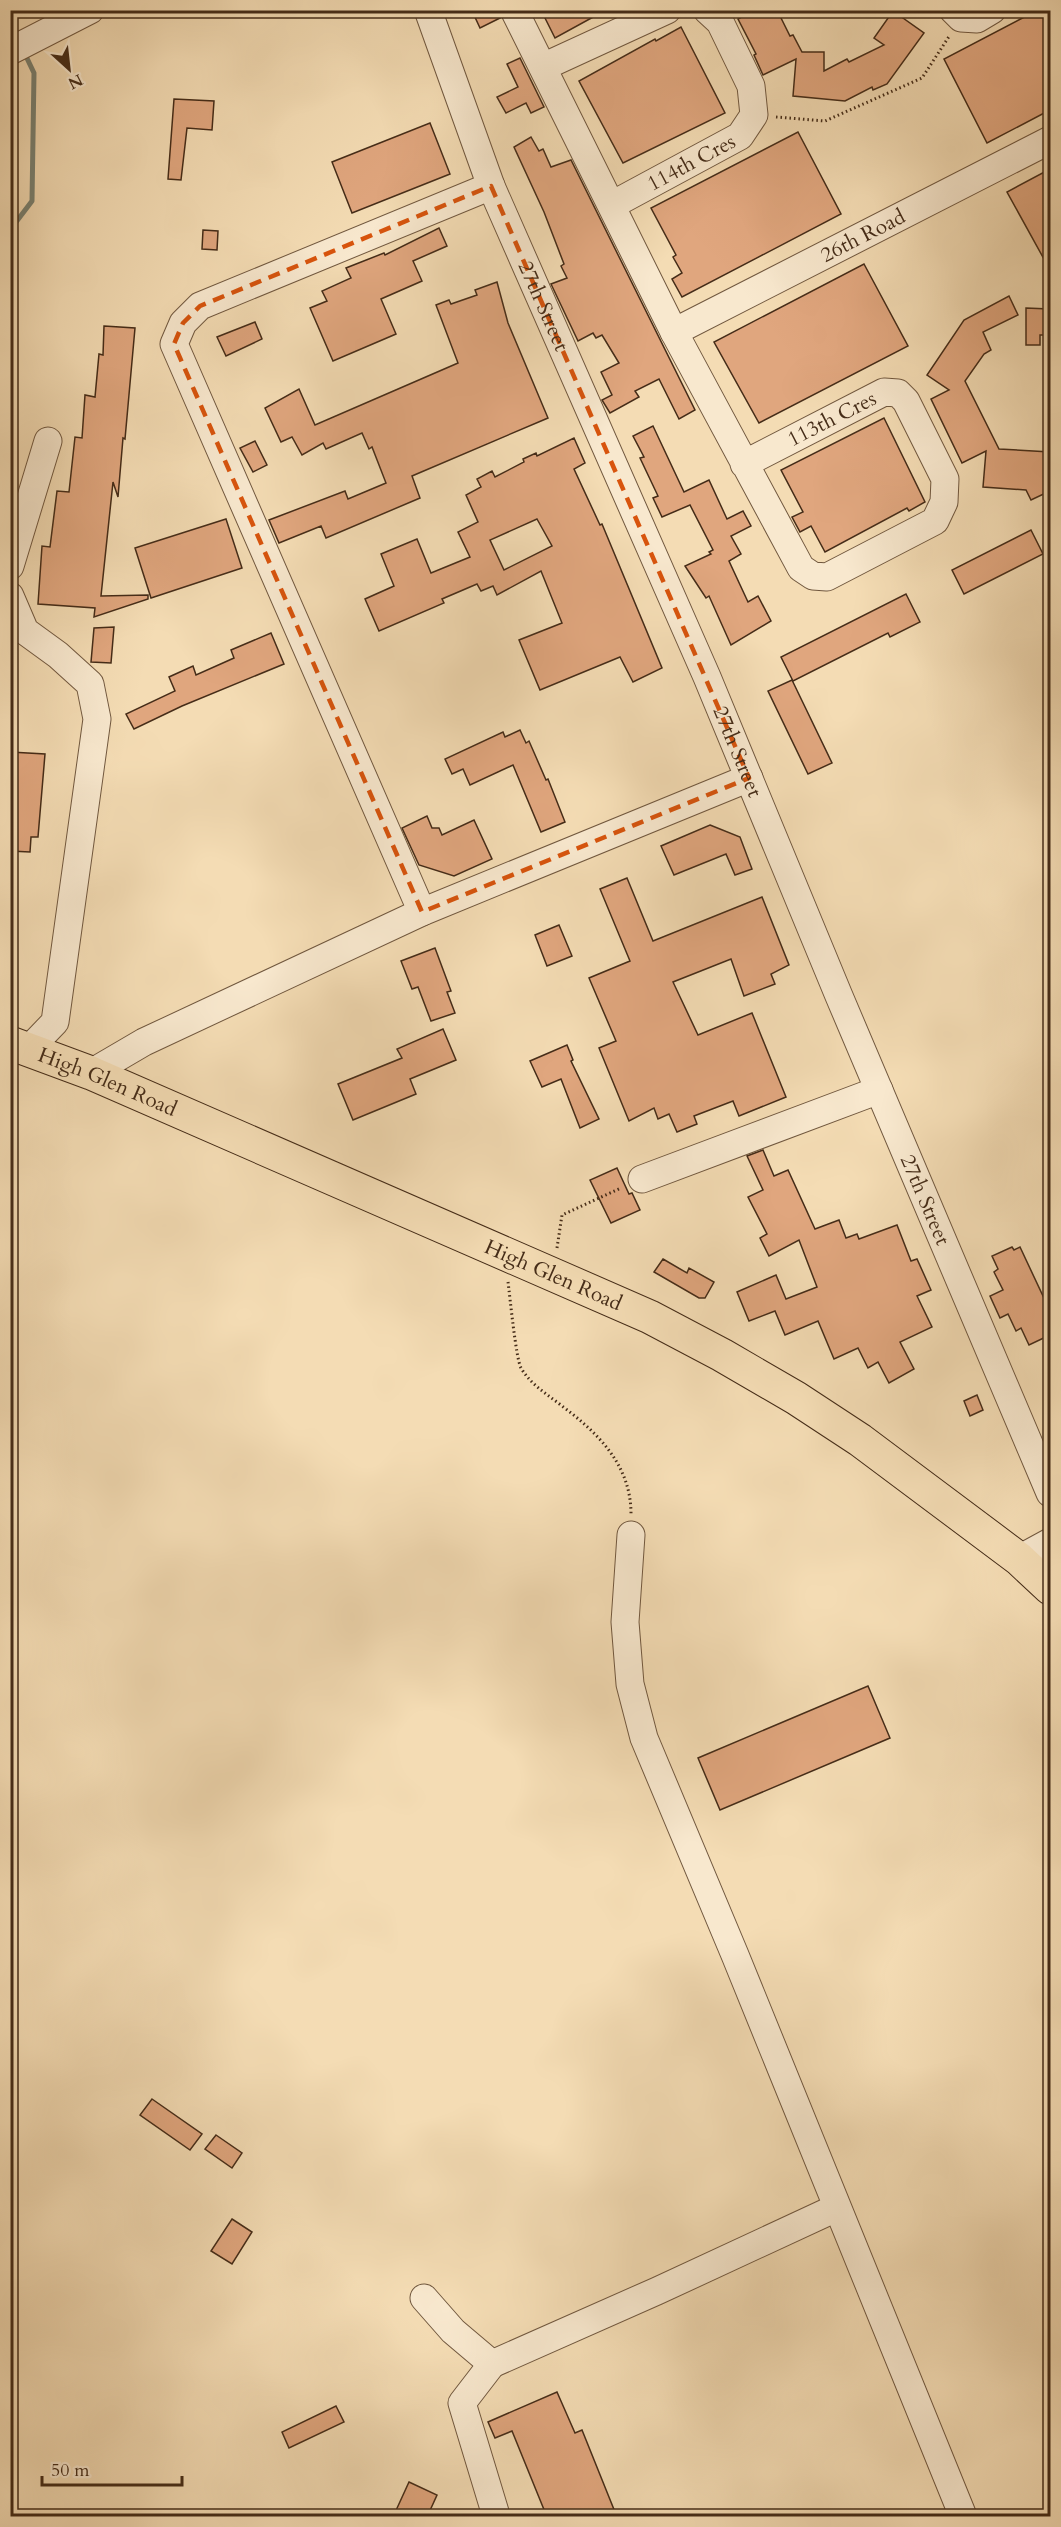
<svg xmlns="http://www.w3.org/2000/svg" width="1061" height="2527" viewBox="0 0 1061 2527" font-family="Cardo,serif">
  <rect width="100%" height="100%" fill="#f4dcb4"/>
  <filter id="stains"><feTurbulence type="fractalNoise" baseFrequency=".00333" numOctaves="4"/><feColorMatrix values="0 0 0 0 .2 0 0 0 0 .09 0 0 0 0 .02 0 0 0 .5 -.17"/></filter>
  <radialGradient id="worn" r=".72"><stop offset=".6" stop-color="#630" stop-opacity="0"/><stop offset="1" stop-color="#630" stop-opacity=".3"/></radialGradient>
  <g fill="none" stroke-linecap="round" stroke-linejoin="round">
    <g stroke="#798273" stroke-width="5">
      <polyline points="10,25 17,38"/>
      <polyline points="10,230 32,201 34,73 24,52"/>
    </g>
  </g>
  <g fill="#e0a67e" stroke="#452c18" stroke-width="1.5" fill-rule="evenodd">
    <polygon points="483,10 498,10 500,18 480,28 474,15"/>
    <polygon points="541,10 606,10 555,38"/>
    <polygon points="754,10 777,10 790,36 793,35 802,52 824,52 824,71 847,59 849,62 884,45 874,38 893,11 924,33 887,84 873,90 872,87 845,101 793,96 796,59 763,75 754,55 756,54 738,19"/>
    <polygon points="1038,10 1050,10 1050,110 987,143 944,59"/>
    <polygon points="681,27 725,113 623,163 579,81 655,39 656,41"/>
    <polygon points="520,58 544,107 531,113 526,103 506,113 497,97 518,87 507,64"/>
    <polygon points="174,99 214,101 212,130 187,128 181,180 168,179"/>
    <polygon points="430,123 450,174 352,213 332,162"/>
    <polygon points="798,132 841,214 682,297 672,279 682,273 673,257 676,255 651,208"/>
    <polygon points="531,137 539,151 543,149 551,167 571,160 695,410 679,419 659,379 635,391 639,397 610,413 602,400 612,395 601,372 619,363 602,335 596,338 593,333 578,341 551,284 567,278 561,266 564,264 544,212 514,147"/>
    <polygon points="1050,169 1050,270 1007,192"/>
    <polygon points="439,228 447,246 413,261 422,281 381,299 396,334 333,361 310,308 327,301 322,291 351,278 346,268 384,253 385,255"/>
    <polygon points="203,230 218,231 217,250 202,249"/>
    <polygon points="864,264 908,346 759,423 714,342"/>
    <polygon points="497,282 508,323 548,418 412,476 420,498 326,538 321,526 279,543 269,520 345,491 348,499 386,483 372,447 369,449 362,433 326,449 323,443 302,455 292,437 281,442 265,408 299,389 315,425 458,363 436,305 449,300 451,304 477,295 475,290"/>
    <polygon points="1009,296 1018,315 983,332 991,350 984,354 965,381 999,449 1050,452 1050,491 1031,500 1026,490 983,487 986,451 962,463 931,399 949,390 927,375 964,320"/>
    <polygon points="1026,308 1049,309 1048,335 1040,335 1040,345 1026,345"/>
    <polygon points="255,322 262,339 226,356 217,337"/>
    <polygon points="104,326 135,328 125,439 123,438 118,497 113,482 101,596 148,595 148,599 94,617 95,608 38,604 42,546 50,547 57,491 69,492 75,437 82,438 85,395 95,397 99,354 103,355"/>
    <polygon points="884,418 925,502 909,511 907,508 825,552 811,526 800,532 792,517 803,512 781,470"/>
    <polygon points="653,426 684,492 709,480 727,519 743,511 751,526 731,536 741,554 729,561 748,602 758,596 771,621 731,645 709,596 706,598 685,566 711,554 709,552 713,550 690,505 662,517 653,498 658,496 640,458 644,457 633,436"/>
    <path d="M574,438L585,463L574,469L600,525L602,524L662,668L633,682L620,657L540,690L519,640L562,623L541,571L497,595L493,586L481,591L477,584L442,599L444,603L379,631L365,599L394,586L381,554L417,539L431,573L470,557L458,532L478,522L466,495L481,487L477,479L492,471L495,477L524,462L523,459L536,453L537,456ZM537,519L552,546L504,570L490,540Z"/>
    <polygon points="255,441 267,465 253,472 240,448"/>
    <polygon points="226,519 242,568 151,598 135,548"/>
    <polygon points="1031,530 1043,554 964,594 952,570"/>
    <polygon points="906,594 920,622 890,637 888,633 793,681 781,657"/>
    <polygon points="114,627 111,663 91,662 94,628"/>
    <polygon points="271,633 284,664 182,706 134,729 126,714 175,691 169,677 193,666 196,675 234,658 231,650"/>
    <polygon points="792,680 832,763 808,774 768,691"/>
    <polygon points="520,730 526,743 529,741 546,780 548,779 565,822 541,832 513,765 470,785 463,769 452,774 445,759 503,732 505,737"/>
    <polygon points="10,752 45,754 38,837 31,837 30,852 10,851"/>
    <polygon points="427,816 432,828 439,828 442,835 474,820 492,859 454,876 419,865 402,828"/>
    <polygon points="710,825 740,837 752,869 735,875 726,854 674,875 661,846"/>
    <polygon points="627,878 653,941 762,897 789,965 771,974 775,984 744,996 731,959 673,982 698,1035 752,1013 786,1097 739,1116 733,1101 694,1116 697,1124 677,1132 669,1114 658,1119 654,1108 629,1121 599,1048 616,1041 589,978 630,961 600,889"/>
    <polygon points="559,925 572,956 547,966 535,935"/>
    <polygon points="435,948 451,991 447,992 455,1013 431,1021 418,987 412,989 401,961"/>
    <polygon points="443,1029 456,1060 410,1079 416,1094 353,1120 338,1084 402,1058 397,1049"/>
    <polygon points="567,1045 573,1060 571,1061 599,1119 580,1128 561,1079 542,1087 530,1061"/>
    <polygon points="763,1150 774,1176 788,1170 815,1229 839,1220 846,1238 857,1234 859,1239 897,1225 911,1261 917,1259 931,1290 917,1296 932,1327 900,1342 914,1369 889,1383 878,1362 868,1368 858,1348 834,1359 818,1321 785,1335 775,1311 749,1321 737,1292 776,1275 786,1299 817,1287 799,1240 769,1256 760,1238 767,1234 748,1197 763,1190 747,1156"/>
    <polygon points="617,1168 629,1194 632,1193 640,1210 611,1223 590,1180"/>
    <polygon points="1012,1247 1014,1250 1020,1247 1050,1311 1050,1335 1029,1345 1021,1328 1016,1331 1008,1314 1000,1318 990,1296 1003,1290 994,1272 998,1269 992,1256"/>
    <polygon points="663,1259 687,1273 689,1268 714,1282 705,1298 699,1298 654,1272"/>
    <polygon points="977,1395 983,1410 970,1416 964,1401"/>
    <polygon points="868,1686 890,1738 720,1810 698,1758"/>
    <polygon points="152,2099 202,2134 190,2150 140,2115"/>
    <polygon points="216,2135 242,2153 232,2168 205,2149"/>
    <polygon points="232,2219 252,2232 232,2264 211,2251"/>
    <polygon points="557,2392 575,2433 582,2430 617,2517 547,2517 512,2431 495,2438 488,2422"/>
    <polygon points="336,2406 344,2422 289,2448 282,2432"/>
    <polygon points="409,2482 437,2495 427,2517 393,2517"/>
  </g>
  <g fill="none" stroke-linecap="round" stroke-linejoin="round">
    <defs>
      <g id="minor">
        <path id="s1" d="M428,10L491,186L707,677L839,996L1050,1493"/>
        <polyline points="514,10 674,332 801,568 813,576 827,577 935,521 944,502 945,479 906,401 898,393 884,392 744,464"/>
        <polyline points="953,10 961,18 977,19 992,10"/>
        <polyline points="10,51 90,10"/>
        <polyline points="543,67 667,10"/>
        <path id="s2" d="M612,205L740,136L754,115L751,86L720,22L707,10"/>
        <path id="s3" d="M674,332L1050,140"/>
        <polyline points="10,566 48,441"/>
        <polyline points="10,596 25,631 58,655 90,684 97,719 55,1022 29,1049"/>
        <polyline points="422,912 174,344 183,323 200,306 491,186"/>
        <polyline points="91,1073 144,1042 422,912 749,778"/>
        <polyline points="642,1179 879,1090"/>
        <polyline points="631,1535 625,1622 630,1684 644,1738 735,1955 963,2516"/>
        <polyline points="1019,1559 1050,1542"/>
        <polyline points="424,2298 453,2331 492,2364 657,2291 836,2208"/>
        <polyline points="492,2364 462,2403 495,2512"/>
      </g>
      <g id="major">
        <path id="s4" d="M10,1043L91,1073L650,1317L722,1355L796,1398L860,1440L1019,1559L1050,1588"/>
      </g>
    </defs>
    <use href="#minor" stroke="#71583f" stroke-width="29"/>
    <use href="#major" stroke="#452c18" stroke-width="35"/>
    <g stroke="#452c18" stroke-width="3" stroke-dasharray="1.5 3" stroke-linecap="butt">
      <polyline points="776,117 825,121 922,78 950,35"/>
      <polyline points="557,1248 562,1215 621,1188"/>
      <path d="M508,1282C510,1297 516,1359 521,1368C531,1385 547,1394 562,1406C598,1433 631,1465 631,1514"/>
    </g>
    <use href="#minor" stroke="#f8e8ce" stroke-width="27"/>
    <use href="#major" stroke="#f4dcb4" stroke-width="33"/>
  </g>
  <path fill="none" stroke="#d8540d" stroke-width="4.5" stroke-dasharray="12 8" stroke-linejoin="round" d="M491,186L749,778L422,912L174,344L183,323L200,306Z"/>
  <g text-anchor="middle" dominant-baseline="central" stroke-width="4.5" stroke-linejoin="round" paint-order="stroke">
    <g font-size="21" fill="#452c18" stroke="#f8e8ce">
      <text stroke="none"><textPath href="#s2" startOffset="90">114th Cres</textPath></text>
      <text stroke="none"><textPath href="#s3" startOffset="212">26th Road</textPath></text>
      <text stroke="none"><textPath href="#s1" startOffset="318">27th Street</textPath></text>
      <text transform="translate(832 419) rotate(-27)">113th Cres</text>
      <text stroke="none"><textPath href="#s1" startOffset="804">27th Street</textPath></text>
      <text stroke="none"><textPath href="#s4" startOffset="105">High Glen Road</textPath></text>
      <text stroke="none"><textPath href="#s1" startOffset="1290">27th Street</textPath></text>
      <text stroke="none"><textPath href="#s4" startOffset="591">High Glen Road</textPath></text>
    </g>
  </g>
  <rect width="1061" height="2527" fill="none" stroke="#f4dcb4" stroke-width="36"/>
  <rect x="12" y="12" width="1037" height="2503" fill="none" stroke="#452c18" stroke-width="3"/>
  <rect x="18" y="18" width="1025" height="2491" fill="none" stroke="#452c18" stroke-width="1.5"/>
  <g transform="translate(69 69) rotate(153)" stroke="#f8e8ce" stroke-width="4.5" paint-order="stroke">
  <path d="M0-4.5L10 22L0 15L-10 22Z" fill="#452c18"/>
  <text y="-9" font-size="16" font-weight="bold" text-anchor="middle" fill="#452c18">N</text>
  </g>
  <path d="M42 2476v9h140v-9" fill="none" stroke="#452c18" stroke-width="3"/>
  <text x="51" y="2476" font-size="18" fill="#452c18" stroke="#f8e8ce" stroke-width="4.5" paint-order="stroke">50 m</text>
  <rect width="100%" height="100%" filter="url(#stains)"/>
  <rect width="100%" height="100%" fill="url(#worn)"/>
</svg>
